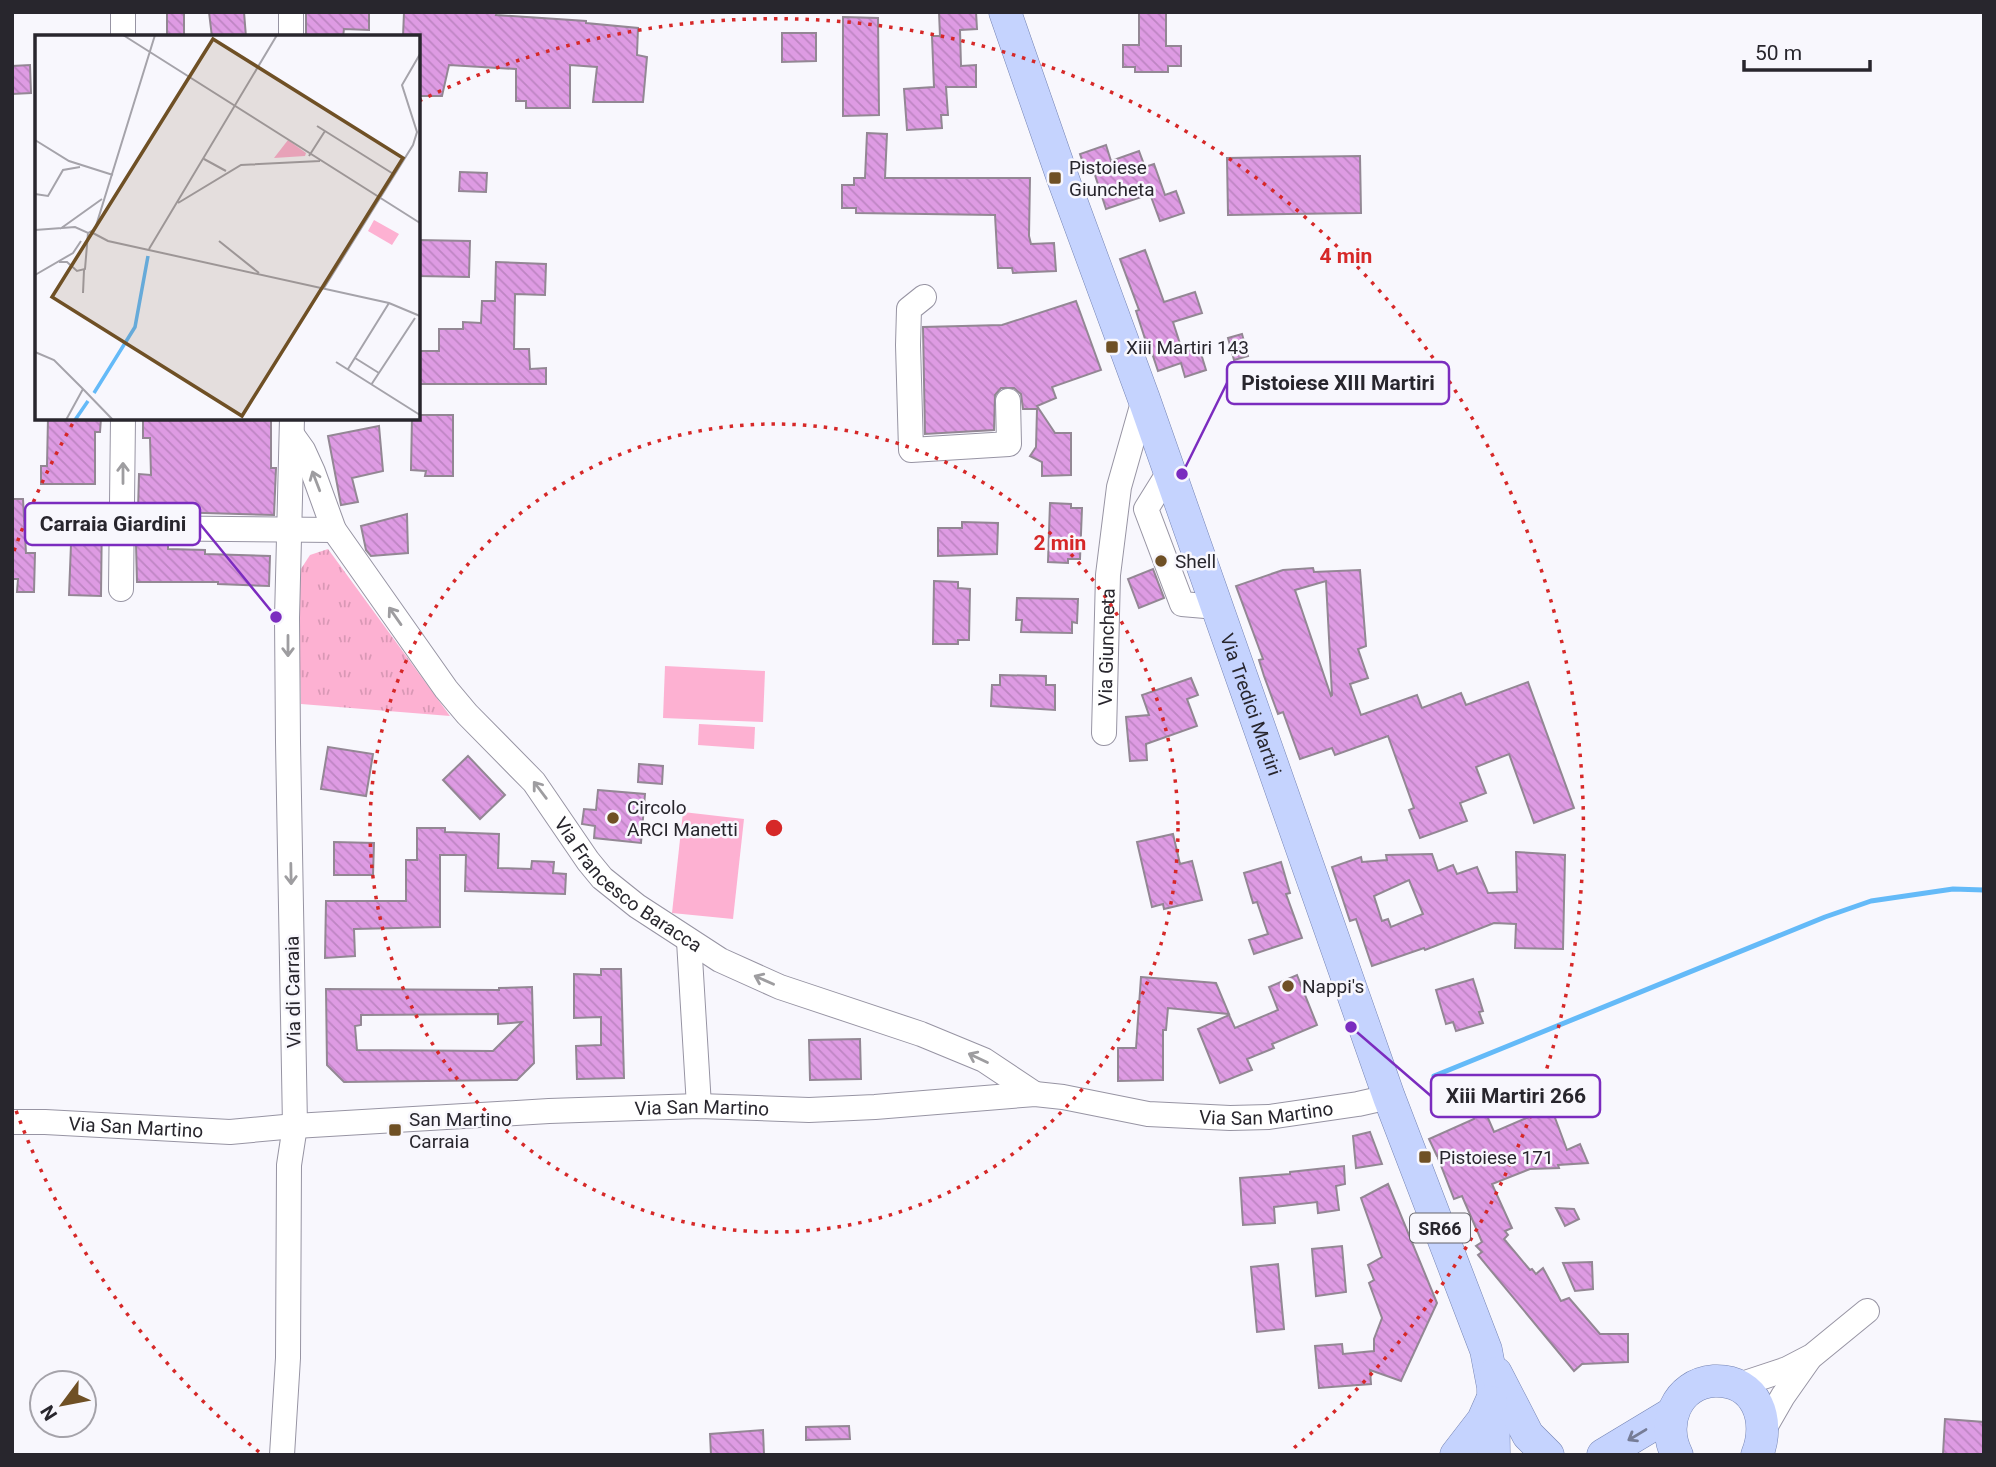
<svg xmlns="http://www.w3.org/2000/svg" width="1996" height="1467" viewBox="0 0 1996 1467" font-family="Roboto,sans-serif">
  <defs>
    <pattern id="grass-tufts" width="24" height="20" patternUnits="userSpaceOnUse" patternTransform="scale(1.75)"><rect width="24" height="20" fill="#fdb1d2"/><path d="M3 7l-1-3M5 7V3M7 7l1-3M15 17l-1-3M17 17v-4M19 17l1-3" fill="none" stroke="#d998b5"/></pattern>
    <pattern id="building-back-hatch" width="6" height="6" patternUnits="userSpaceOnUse" patternTransform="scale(1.75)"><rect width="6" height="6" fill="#de9be3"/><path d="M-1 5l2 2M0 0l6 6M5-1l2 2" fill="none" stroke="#be85c3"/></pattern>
  </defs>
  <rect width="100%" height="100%" fill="#f8f7fd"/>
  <polygon fill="url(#grass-tufts)" points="328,549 450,716 301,704 297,575 310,555"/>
  <g fill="#fdb1d2">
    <polygon points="665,666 765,671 763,722 663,718"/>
    <polygon points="699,724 755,727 754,749 698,745"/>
    <polygon points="683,812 744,819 733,919 672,913"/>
  </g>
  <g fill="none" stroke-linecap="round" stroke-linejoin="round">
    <polyline stroke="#64baf8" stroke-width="5" points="1434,1076 1825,917 1871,901 1953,889 1984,890"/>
  </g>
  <g fill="url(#building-back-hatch)" stroke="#938794" stroke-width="2" fill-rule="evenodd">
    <rect x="167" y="12" width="17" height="25"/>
    <polygon points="209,12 244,12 246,37 212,37"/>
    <polygon points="306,12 369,12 369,30 344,29 343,37 306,37"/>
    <polygon points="404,12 497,12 496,15 586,21 586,23 638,28 637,55 647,57 643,102 593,102 597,67 570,65 570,108 526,108 526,101 516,101 516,69 449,65 442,96 418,96 418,37 403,37"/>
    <polygon points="939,12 976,12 977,29 960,30 961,66 976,65 976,87 946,87 948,115 941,115 942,128 907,130 904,89 934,87 932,36 940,36"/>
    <polygon points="1139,12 1166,12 1166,46 1181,46 1181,66 1168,66 1168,72 1135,72 1135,67 1123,67 1123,45 1139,45"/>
    <polygon points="843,17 878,18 879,115 843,116"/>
    <polygon points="782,33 816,33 816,61 782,62"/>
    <polygon points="30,65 31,93 12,94 12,66"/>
    <polygon points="867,133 887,134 885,178 1030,178 1029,236 1031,244 1054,243 1056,271 1013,273 1012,268 998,268 995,215 856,213 856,208 842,208 842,185 854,185 854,178 865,178"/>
    <polygon points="1106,145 1111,161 1139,151 1145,167 1154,164 1165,195 1176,191 1184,213 1160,221 1150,194 1106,209 1094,172 1087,174 1080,154"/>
    <polygon points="1360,156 1361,213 1228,215 1227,158"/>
    <polygon points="460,172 487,173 486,192 459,191"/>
    <polygon points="418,240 470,241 469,277 419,276"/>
    <polygon points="1145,250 1164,302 1195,292 1202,313 1173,322 1183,353 1199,347 1206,370 1185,377 1181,363 1158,371 1150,347 1148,348 1136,311 1139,310 1120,259"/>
    <polygon points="496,262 546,264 545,295 515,294 514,349 529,349 530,369 546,368 546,384 418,384 418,351 439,351 439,329 463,329 463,322 481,323 482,301 495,301"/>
    <polygon points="1076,301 1101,370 1052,387 1056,398 1037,406 1055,433 1071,433 1071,475 1042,476 1042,462 1030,456 1036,447 1037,409 1023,409 1021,394 1014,388 1001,388 995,395 994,430 925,434 923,327 1002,325"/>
    <polygon points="1242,334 1248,356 1234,360 1228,338"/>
    <polygon points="418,415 453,415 453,476 425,476 426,471 411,470 412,418 418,418"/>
    <polygon points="48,418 101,418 100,432 95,432 95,484 41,484 41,466 47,466"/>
    <polygon points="143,418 271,418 271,468 276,468 274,515 138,511 139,474 151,475 150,438 143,438"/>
    <polygon points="379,426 383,471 352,478 358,502 341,505 328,436"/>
    <polygon points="12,499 23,499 26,553 35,553 34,592 17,592 18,579 12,579"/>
    <polygon points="1050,503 1071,504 1071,508 1082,508 1080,559 1068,559 1068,563 1048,562"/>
    <polygon points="53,510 102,512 101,596 69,595 71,544 52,543"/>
    <polygon points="407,514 408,553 371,556 366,550 361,526"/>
    <polygon points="962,522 998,523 997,554 938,556 938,528 962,528"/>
    <polygon points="136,544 168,544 168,549 205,550 205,554 270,556 269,586 218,584 218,582 137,582"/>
    <path d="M1313,568L1314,572L1360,570L1366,646L1358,649L1368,678L1350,684L1361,715L1417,695L1422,708L1461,693L1466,705L1528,682L1574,808L1534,823L1509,754L1476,767L1486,793L1460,803L1467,821L1420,838L1409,810L1414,808L1388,736L1335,755L1332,748L1300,759L1283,712L1278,714L1264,676L1259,660L1263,659L1236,586L1283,570ZM1326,581L1332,695L1331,696L1295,590Z"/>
    <polygon points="1153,569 1164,598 1139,608 1128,579"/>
    <polygon points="934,581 958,582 958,588 970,589 969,640 958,640 958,644 933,644"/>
    <polygon points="1017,598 1078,599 1077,623 1072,622 1072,633 1021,632 1022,620 1016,620"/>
    <polygon points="1000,675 1046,676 1046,685 1055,685 1055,710 991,706 992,685 1000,685"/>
    <polygon points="1191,678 1198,695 1187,699 1197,726 1146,744 1147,760 1130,761 1126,717 1149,715 1142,695"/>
    <polygon points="328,747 373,754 366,796 321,789"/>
    <polygon points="468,756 505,795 480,819 443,780"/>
    <polygon points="639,764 663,766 662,784 638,782"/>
    <polygon points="598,790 645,794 641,843 594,838 595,826 582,824 584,809 596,810"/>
    <polygon points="417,828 445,828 445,832 499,834 498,868 531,869 532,861 554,862 553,873 566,874 565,894 465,891 466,855 440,855 440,927 354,929 355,956 325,958 326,901 406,901 406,860 417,860"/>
    <polygon points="1173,834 1180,864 1192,861 1202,900 1164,909 1163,904 1152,907 1137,842"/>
    <polygon points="334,842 374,843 373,875 334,875"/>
    <path d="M1516,852L1565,855L1563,949L1515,948L1516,924L1494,923L1425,950L1424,948L1372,966L1356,919L1350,921L1332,867L1361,857L1362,862L1387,860L1386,855L1432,854L1438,871L1453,865L1457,874L1477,867L1488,893L1517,892ZM1409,880L1423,914L1391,927L1388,919L1382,921L1374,896Z"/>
    <polygon points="1281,862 1290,893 1286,894 1302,938 1254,954 1249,940 1268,934 1257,902 1253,903 1244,873"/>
    <polygon points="601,969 621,969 624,1078 577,1079 576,1046 601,1045 601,1017 574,1018 574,974 601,975"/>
    <polygon points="1297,975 1317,1025 1272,1044 1274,1048 1247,1059 1252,1070 1220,1083 1198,1029 1229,1015 1235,1028 1278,1010 1269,987"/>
    <polygon points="1141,977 1216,983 1229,1014 1168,1008 1166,1030 1163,1030 1163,1080 1118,1081 1118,1048 1136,1048"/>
    <polygon points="1473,979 1483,1011 1479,1012 1483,1023 1456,1031 1453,1022 1446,1024 1436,990"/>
    <path d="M532,987L534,1063L517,1080L344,1082L327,1065L326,989L499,990V988ZM498,1014V1024L522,1022L493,1051L357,1050L355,1026L361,1025V1015Z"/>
    <polygon points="860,1039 861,1079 810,1080 809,1040"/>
    <polygon points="1548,1099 1567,1150 1580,1144 1588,1163 1558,1165 1559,1168 1530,1169 1492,1184 1512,1228 1505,1231 1508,1235 1504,1239 1530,1270 1532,1269 1536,1274 1543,1268 1561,1301 1569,1298 1600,1334 1628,1334 1628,1362 1582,1364 1574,1371 1478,1255 1482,1252 1476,1246 1482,1242 1462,1196 1454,1199 1438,1158 1444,1154 1437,1156 1429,1139 1474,1119 1473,1116 1485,1111 1494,1132 1538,1113 1534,1105"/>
    <polygon points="1370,1132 1382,1164 1356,1168 1353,1136"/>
    <polygon points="1344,1166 1345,1184 1336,1186 1339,1210 1318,1213 1317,1202 1274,1207 1275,1223 1243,1225 1240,1178 1290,1174 1290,1172"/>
    <polygon points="1388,1184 1437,1303 1401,1381 1370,1370 1371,1384 1319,1388 1315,1346 1342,1344 1343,1354 1374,1351 1374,1339 1382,1318 1369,1283 1374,1280 1368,1265 1382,1257 1361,1198"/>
    <polygon points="1556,1208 1574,1209 1579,1219 1565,1226"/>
    <polygon points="1342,1246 1346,1292 1316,1296 1312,1249"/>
    <polygon points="1592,1262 1593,1289 1575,1291 1563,1263"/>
    <polygon points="1278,1264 1284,1329 1257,1332 1251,1267"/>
    <polygon points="1945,1419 1984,1422 1984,1455 1943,1454"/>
    <polygon points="849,1426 850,1439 806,1440 806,1427"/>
    <polygon points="763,1430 764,1455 711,1455 710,1434"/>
  </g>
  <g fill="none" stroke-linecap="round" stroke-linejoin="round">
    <defs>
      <g id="minor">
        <polyline points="291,12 291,37"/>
        <polyline points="123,37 123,12"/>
        <polyline points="924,297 909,309 908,345 911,450 1009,444 1008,401"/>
        <path id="s1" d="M293,436L303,450L313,472L334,530L446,689L467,714L534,782L588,861L602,878L637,906L720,960L780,987L921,1034L984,1060L1035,1094"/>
        <polyline points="1169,472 1146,509 1182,604 1217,607"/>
        <polyline points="123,528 334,530"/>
        <polyline points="121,589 123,418"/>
        <path id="s2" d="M1104,733L1108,575L1119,487L1144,399"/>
        <polyline points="689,941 699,1106"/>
        <path id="s3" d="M12,1122H45L230,1132L295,1126L549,1111L699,1106L809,1110L875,1107L1035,1094L1063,1097L1148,1114L1230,1118L1269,1117L1358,1104L1389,1097"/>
        <polyline points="1736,1386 1787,1369 1812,1356 1867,1311"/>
        <polyline points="1764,1429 1783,1396 1809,1359"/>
        <polyline points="282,1455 288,1358 289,1165 295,1126 288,742 287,618 292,418"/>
      </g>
      <g id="major">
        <path id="s4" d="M1005,12L1062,176L1144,399L1389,1097L1486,1350L1493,1387L1494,1455"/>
        <polyline points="1496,1373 1528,1435 1548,1455"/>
        <polyline points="1456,1455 1483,1420 1491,1402"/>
        <polyline points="1603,1455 1671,1414"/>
        <path d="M1677,1455C1661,1424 1676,1384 1714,1381C1757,1379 1771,1421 1757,1455"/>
      </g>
    </defs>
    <use href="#minor" stroke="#9794a3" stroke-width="26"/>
    <use href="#major" stroke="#7584b4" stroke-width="33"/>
    <use href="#minor" stroke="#fff" stroke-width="24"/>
    <use href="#major" stroke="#c5d3fe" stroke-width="32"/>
  </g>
  <defs><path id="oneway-shaft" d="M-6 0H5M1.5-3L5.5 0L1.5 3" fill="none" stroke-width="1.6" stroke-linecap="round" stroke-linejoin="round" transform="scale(1.75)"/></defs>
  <g stroke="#9e9da0">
    <use href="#oneway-shaft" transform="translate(123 473) rotate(-90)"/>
    <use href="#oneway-shaft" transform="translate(316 481) rotate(-111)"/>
    <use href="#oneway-shaft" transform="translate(395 616) rotate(-125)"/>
    <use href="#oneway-shaft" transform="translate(288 646) rotate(90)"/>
    <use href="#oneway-shaft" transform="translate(540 790) rotate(-127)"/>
    <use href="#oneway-shaft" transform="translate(291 874) rotate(89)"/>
    <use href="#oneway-shaft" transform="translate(764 980) rotate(-156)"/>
    <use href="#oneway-shaft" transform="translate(978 1058) rotate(-155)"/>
  </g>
  <use stroke="#767c96" href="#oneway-shaft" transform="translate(1637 1435) rotate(149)"/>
  <g fill="none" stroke="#d62828" stroke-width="3.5" stroke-dasharray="3.5 7">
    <circle cx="774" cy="828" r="404"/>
    <path d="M259 1452A809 809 0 0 1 14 1105M14 551A809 809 0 0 1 73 423M419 101A809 809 0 0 1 1289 1452"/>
  </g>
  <g fill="#6f5025" stroke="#f8f7fd" stroke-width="2.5">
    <rect x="1048" y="171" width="14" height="14" rx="3.5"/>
    <rect x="1105" y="340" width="14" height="14" rx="3.5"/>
    <circle cx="1161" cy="561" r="7"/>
    <circle cx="613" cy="818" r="7"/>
    <circle cx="1288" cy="986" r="7"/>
    <rect x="388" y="1123" width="14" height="14" rx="3.5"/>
    <rect x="1418" y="1150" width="14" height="14" rx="3.5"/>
  </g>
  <g text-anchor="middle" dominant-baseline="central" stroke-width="5" stroke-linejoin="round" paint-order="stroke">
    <rect fill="#f8f7fd" stroke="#66656b" stroke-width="2" x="1410" y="1213.5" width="60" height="29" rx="5"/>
    <g font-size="18" font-weight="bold" fill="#28262d">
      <text x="1440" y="1228">SR66</text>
    </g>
    <g font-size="19" fill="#28262d" stroke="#f8f7fd" text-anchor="start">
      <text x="1069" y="167">Pistoiese<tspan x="1069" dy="22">Giuncheta</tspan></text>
      <text x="1126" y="347">Xiii Martiri 143</text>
      <text x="1175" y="561">Shell</text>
      <text x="627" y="807">Circolo<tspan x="627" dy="22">ARCI Manetti</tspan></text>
      <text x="1302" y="986">Nappi's</text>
      <text x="409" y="1119">San Martino<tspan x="409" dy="22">Carraia</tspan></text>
      <text x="1439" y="1157">Pistoiese 171</text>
    </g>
    <g font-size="19" fill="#28262d" stroke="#f8f7fd">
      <text stroke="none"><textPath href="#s2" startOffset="86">Via Giuncheta</textPath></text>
      <text stroke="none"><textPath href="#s4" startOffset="735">Via Tredici Martiri</textPath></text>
      <text stroke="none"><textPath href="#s1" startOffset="567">Via Francesco Baracca</textPath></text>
      <text transform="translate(293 992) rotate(-91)">Via di Carraia</text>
      <text stroke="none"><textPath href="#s3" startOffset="691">Via San Martino</textPath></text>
      <text stroke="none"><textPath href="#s3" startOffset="1258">Via San Martino</textPath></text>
      <text stroke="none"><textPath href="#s3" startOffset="124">Via San Martino</textPath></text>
    </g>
  </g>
  <g transform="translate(35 35)">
    <rect width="385" height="385" fill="#f8f7fd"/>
    <path d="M253,105L271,118L270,121L239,123ZM339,185L364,199L357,210L333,196Z" fill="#fdb1d2"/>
    <path fill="none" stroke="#64baf8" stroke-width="3.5" d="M59,358L100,292L113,221M40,385L53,366"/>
    <path fill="none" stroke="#a5a3aa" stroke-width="2" d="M88,0L385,188M282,91L360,140M0,105L34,126L78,140M274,121L290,96M169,124L191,136M0,159L13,161L28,135L45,132M143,168L206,130L285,126M25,194L67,164M0,195L40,192L53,198L60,194L120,0M56,197L73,206L354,268L385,281M184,206L224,238M114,214L242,0M24,227H32L42,236L50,234L53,198M0,240L38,218L46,206M289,253L378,110L382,97L367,50L385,19M48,258L49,235M0,317L19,325L48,354L31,385M320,323L344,338M301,327L385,380M313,334L354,268M336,350L380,283M48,354L78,385"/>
    <path fill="#6f5025" fill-opacity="0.15" stroke="#6f5025" stroke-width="3.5" d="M178,4L368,123L207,381L17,262Z"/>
    <rect width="385" height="385" fill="none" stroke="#28262d" stroke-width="3.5"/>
  </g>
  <circle cx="774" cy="828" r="10" fill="#d62828" stroke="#f8f7fd" stroke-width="3.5"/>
  <g font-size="21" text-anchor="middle" font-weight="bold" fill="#d62828" stroke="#f8f7fd" stroke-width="5" stroke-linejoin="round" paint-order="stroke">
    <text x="1346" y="263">4 min</text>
    <text x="1060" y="550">2 min</text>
  </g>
  <path fill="none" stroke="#7b2cbf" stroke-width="2.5" d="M1182 474L1227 383M276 617L200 524M1351 1027L1431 1096"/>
  <g fill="#7b2cbf" stroke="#f8f7fd" stroke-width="2.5">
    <circle cx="1182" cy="474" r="7"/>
    <circle cx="276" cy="617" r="7"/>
    <circle cx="1351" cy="1027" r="7"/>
  </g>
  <g fill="#f8f7fd" stroke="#7b2cbf" stroke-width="2.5">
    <rect x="1227" y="362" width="222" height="42" rx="7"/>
    <rect x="25" y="503" width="175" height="42" rx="7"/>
    <rect x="1431" y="1075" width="169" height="42" rx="7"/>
  </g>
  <g font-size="21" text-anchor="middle" font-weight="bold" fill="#28262d">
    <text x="1338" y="390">Pistoiese XIII Martiri</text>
    <text x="113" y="531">Carraia Giardini</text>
    <text x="1516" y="1103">Xiii Martiri 266</text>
  </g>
  <rect width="1996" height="1467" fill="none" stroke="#28262d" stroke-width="28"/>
  <g transform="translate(63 1404) rotate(238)"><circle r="33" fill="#f8f7fd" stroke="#a5a3aa" stroke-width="2"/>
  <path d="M0-5L12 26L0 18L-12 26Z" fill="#6f5025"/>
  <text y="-10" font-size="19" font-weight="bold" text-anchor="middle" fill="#28262d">N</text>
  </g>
  <path d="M1744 60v10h126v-10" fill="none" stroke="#28262d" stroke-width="3.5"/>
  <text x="1755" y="60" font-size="21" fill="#28262d" stroke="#f8f7fd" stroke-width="5" paint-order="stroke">50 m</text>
</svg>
